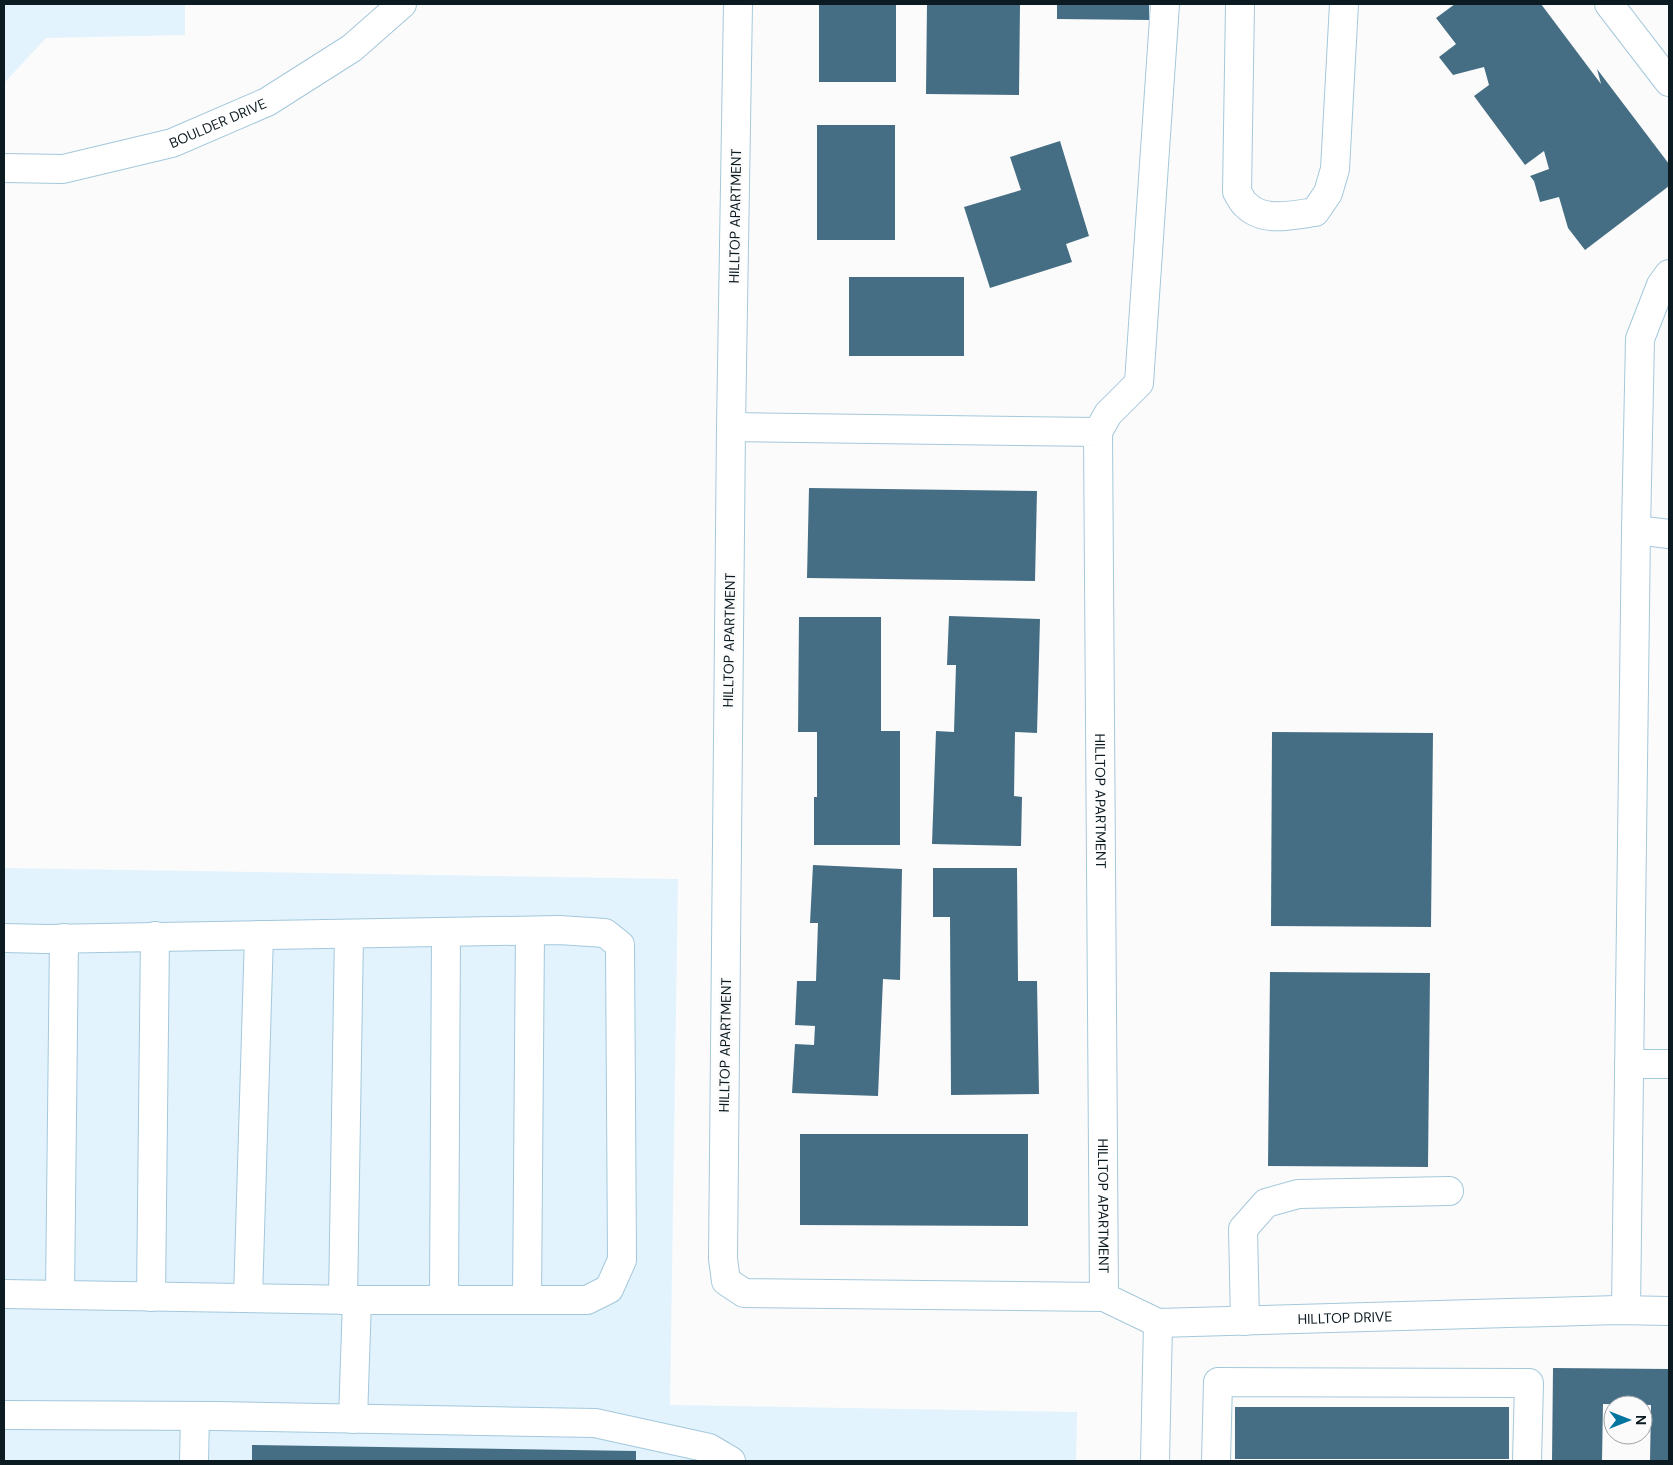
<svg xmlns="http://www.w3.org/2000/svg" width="1673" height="1465" viewBox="0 0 1673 1465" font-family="'DM Sans',sans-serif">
  <rect width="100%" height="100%" fill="#fbfbfb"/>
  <g fill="#e2f3fd">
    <polygon points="4,4 185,4 185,35 46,38 4,83"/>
    <polygon points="4,868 678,879 670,1405 1077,1412 1076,1461 4,1461"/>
  </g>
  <g fill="#456e84">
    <rect x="819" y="4" width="77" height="78"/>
    <polygon points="927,4 1020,4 1019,95 926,94"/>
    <polygon points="1057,4 1149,4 1149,20 1057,19"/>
    <polygon points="1455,4 1541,4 1601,84 1597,69 1669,164 1669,186 1585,250 1568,228 1559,197 1540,202 1534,181 1530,176 1549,169 1544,151 1525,165 1474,96 1489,85 1484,67 1453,75 1439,57 1456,44 1436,18"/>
    <rect x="817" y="125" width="78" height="115"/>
    <polygon points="1060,141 1089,236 1066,244 1072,262 990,288 964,207 1021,190 1010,157"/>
    <rect x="849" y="277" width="115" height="79"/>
    <polygon points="809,488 1037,491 1035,581 807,578"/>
    <polygon points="949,616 1040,619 1037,733 1015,732 1014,796 1022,797 1021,846 932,844 936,731 954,732 956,665 947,665"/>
    <polygon points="799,617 881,617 881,731 900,731 900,845 814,845 814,797 817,797 817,732 798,732"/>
    <polygon points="1272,732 1433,733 1431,927 1271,926"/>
    <polygon points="813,865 902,869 900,980 883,979 878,1096 792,1093 795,1044 814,1045 815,1026 795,1025 797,981 816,981 818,923 810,923"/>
    <polygon points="933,868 1017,868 1018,981 1037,981 1039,1094 951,1095 950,917 933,917"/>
    <polygon points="1270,972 1430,973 1428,1167 1268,1166"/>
    <polygon points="800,1134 1028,1134 1028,1226 800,1225"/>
    <polygon points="1553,1368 1669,1369 1669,1461 1650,1461 1651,1405 1603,1404 1602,1461 1552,1461"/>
    <rect x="1235" y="1407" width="274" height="52"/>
    <polygon points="252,1445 636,1451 636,1461 252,1461"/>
  </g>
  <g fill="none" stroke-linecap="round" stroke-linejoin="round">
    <defs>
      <g id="minor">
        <polyline points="738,4 731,427 723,1259 726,1281 744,1293 1104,1297"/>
        <path d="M1240,4L1237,192C1240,196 1242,202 1246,205C1264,223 1293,215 1315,212L1328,193L1335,169L1344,4"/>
        <polyline points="1609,4 1669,82"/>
        <path id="s1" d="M4,168L63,169L172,143L267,102L352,48L402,4"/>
        <path id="s2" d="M731,427L1098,432L1104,1297L1158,1323L1617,1310L1669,1311"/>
        <polyline points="1098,432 1108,414 1139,383 1165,4"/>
        <polyline points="1636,530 1669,534"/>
        <polyline points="4,938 46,939 559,930 605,933 620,945 622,1260 609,1289 587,1300 357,1300 4,1294"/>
        <polyline points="1629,1064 1669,1064"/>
        <polyline points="60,1295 64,938"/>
        <polyline points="151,1297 155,936"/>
        <polyline points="248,1298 259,935"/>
        <polyline points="343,1300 349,934"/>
        <polyline points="444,1300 446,932"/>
        <polyline points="527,1300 530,931"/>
        <polyline points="1626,1310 1636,530 1640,339 1661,285 1669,274"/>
        <polyline points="1245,1321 1243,1229 1266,1203 1298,1194 1449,1191"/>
        <polyline points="4,1415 215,1416 595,1423 709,1448 731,1461"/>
        <polyline points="353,1419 357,1300"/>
        <polyline points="194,1461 195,1416"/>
        <polyline points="1155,1461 1158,1323"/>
        <polyline points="1216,1461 1218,1382 1529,1383 1527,1461"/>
      </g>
    </defs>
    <use href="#minor" stroke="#a4c8db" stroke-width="30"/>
    <use href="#minor" stroke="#fff" stroke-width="28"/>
  </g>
  <g text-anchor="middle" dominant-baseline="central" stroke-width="4.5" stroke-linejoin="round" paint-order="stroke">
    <g font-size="14" fill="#0c1a21" stroke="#fbfbfb">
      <text stroke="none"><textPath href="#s1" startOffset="221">BOULDER DRIVE</textPath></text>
      <text transform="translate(735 216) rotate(-89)">HILLTOP APARTMENT</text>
      <text transform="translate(729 640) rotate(-89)">HILLTOP APARTMENT</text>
      <text stroke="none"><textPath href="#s2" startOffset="736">HILLTOP APARTMENT</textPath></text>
      <text transform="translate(725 1045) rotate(-89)">HILLTOP APARTMENT</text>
      <text stroke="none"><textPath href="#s2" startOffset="1141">HILLTOP APARTMENT</textPath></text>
      <text stroke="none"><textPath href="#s2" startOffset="1479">HILLTOP DRIVE</textPath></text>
    </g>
  </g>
  <rect width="1673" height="1465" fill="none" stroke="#0c1a21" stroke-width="10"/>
  <g transform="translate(1628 1420) rotate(90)"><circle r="24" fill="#fbfbfb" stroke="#9ba1a4"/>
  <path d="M0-4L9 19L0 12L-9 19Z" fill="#0376a0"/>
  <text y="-8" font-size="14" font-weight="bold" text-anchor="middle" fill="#0c1a21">N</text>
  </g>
</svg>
